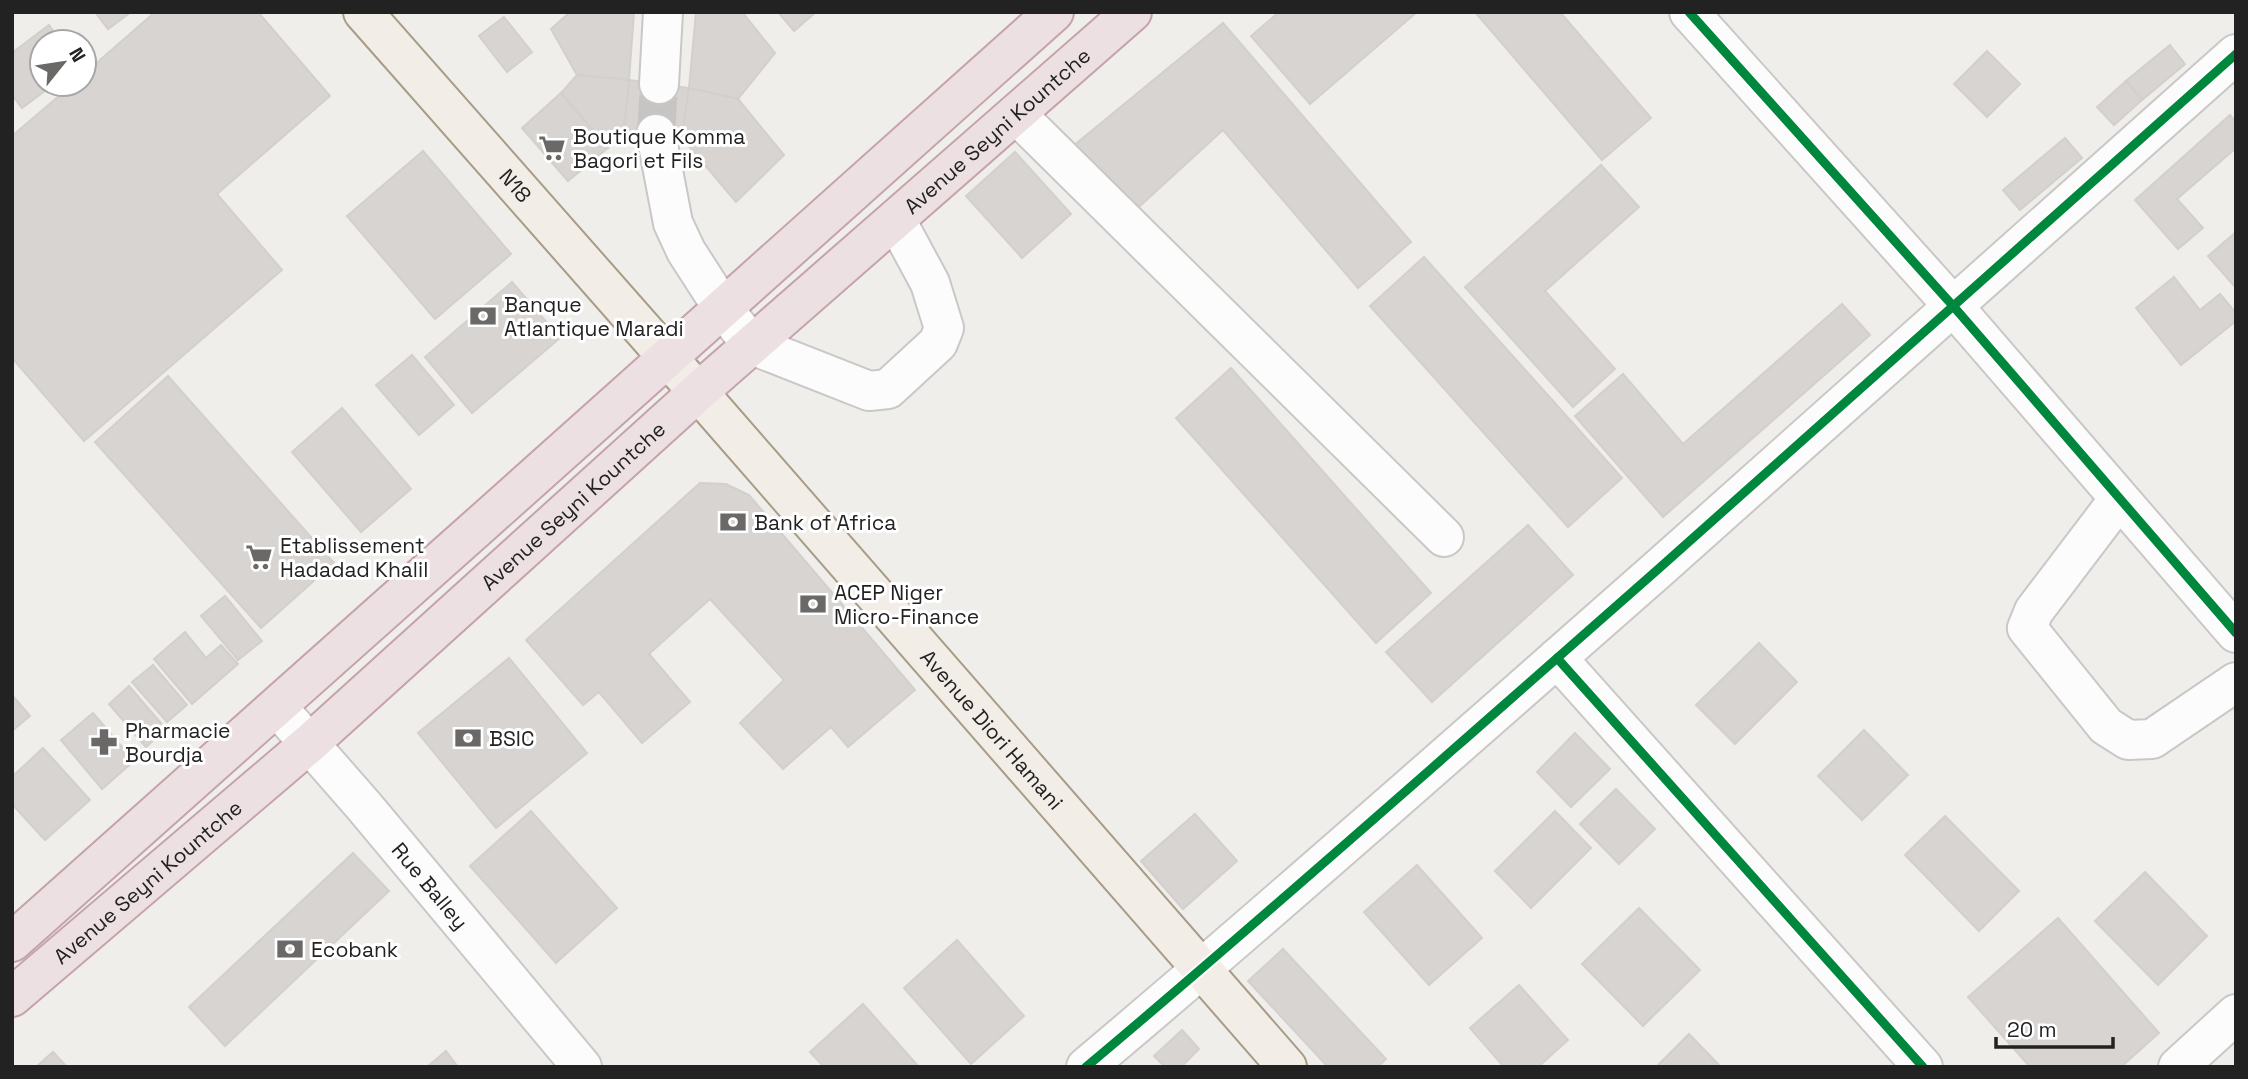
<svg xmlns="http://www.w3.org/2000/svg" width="2248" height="1079" viewBox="0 0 2248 1079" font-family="'Space Grotesk',sans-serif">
  <rect width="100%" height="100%" fill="#f0eeeb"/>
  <g fill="#d7d4d2" stroke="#d3d0cc" stroke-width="2">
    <polygon points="95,12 131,12 108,29"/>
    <polygon points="155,12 258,12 330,96 217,194 282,270 84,441 12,358 12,136 73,84 84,84 84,74"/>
    <polygon points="570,12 634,12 629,80 577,75 551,29"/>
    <polygon points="696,12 743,13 775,53 738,99 689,88"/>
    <polygon points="778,12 816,12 794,31"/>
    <polygon points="1279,12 1417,12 1310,104 1251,36"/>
    <polygon points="1475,12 1560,12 1651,118 1602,160"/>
    <polygon points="504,17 532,52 507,72 479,36"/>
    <polygon points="1223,23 1411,242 1358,288 1223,130 1129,216 1072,147"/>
    <polygon points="49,25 61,42 42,42 42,84 54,84 22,108 12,95 12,53"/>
    <polygon points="2170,45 2185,64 2142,100 2126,81"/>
    <polygon points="1987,51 2020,84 1987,117 1954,84"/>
    <polygon points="577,75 629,80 624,130 608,148 561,93"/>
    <polygon points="629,80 689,88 682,138 624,130"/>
    <polygon points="2126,81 2142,100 2114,125 2097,107"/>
    <polygon points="689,88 738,99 784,155 736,202 682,138"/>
    <polygon points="561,93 608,148 568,181 522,128"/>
    <polygon points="2230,115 2236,122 2236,148 2177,199 2203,228 2178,249 2135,200"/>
    <polygon points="2065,138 2082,158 2020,210 2003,190"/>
    <polygon points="423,151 511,254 435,319 347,216"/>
    <polygon points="1015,152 1071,214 1022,258 966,196"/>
    <polygon points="1601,165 1639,207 1545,291 1615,369 1573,407 1465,287"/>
    <polygon points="2236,232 2236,288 2208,256"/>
    <polygon points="1424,257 1622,478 1568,527 1370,306"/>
    <polygon points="2174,277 2200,310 2220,294 2236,313 2236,321 2181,365 2136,308"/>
    <polygon points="512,282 560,338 472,413 425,357"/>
    <polygon points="1842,304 1870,335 1663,517 1575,416 1623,374 1683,444"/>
    <polygon points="412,355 454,405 419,435 376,385"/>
    <polygon points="1231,368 1431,593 1376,643 1176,418"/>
    <polygon points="168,376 334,563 261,628 95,442"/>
    <polygon points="342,408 411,489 361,532 292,452"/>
    <polygon points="700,483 726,484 749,495 915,690 848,747 831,727 783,769 740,723 784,680 710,599 649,654 690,702 642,743 599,692 583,705 526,640"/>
    <polygon points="1528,525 1573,575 1432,702 1386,652"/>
    <polygon points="225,596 262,641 238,660 201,616"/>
    <polygon points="185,632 206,658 221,645 238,664 192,704 154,659"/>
    <polygon points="1759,643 1797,682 1735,744 1696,705"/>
    <polygon points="509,658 587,753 496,828 418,733"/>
    <polygon points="153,665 187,705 167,722 132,682"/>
    <polygon points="129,686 166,729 146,747 109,704"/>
    <polygon points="12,695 30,716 12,731"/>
    <polygon points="93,713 134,761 102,789 61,740"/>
    <polygon points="1864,730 1908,775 1862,820 1818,776"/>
    <polygon points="1575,733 1610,769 1571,807 1537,772"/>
    <polygon points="43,748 90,800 45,840 12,804 12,777"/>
    <polygon points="1616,789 1655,829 1619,864 1580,824"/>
    <polygon points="531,811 617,908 556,963 470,866"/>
    <polygon points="1555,811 1591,848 1531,908 1495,871"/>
    <polygon points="1195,814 1237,861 1183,909 1141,861"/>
    <polygon points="1945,816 2019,891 1979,931 1905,855"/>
    <polygon points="353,853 389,891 225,1046 189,1007"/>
    <polygon points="1417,865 1482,938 1429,985 1364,912"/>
    <polygon points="2145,872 2207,936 2158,985 2095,921"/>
    <polygon points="1639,908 1700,970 1643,1026 1582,964"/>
    <polygon points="2058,918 2159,1033 2121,1067 2030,1067 1968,997"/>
    <polygon points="957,940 1024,1016 971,1064 904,988"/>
    <polygon points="1283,949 1386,1059 1378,1067 1328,1067 1248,981"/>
    <polygon points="1519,985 1568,1040 1538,1067 1504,1067 1470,1028"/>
    <polygon points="863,1004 919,1067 824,1067 810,1052"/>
    <polygon points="1182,1030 1199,1049 1181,1067 1165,1067 1154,1056"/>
    <polygon points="1689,1034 1721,1067 1656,1067"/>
    <polygon points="446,1051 458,1067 427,1067"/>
    <polygon points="53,1052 67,1067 36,1067"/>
  </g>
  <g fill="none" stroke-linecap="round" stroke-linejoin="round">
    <polyline stroke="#c7c5c3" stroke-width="38" stroke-dasharray="38 19" stroke-linecap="butt" points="656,134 659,84"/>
    <defs>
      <g id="minor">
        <polyline points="1689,12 1954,307 2236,633"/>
        <polyline points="659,84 663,12"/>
        <polyline points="1016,114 1444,537"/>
        <polyline points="656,134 673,223 686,251 722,307 752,345 869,391 888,389 938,343 944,328 930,283 896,220"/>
        <polyline points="2119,499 2034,611 2027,628 2106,726 2128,740 2152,739 2236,682"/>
        <polyline points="1557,658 1923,1067"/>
        <path id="s1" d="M278,708L363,805L582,1067"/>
        <path d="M1086,1067C1228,948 1366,826 1505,704C1750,489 1993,272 2236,54"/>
        <polyline points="2178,1067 2236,1014"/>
      </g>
      <g id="major">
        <path id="s2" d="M363,12L698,392L1287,1067"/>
      </g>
      <g id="highway">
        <path d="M12,942C361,634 706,321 1054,12"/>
        <path id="s3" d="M12,997L310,743L698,392L1132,12"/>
      </g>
    </defs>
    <use href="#minor" stroke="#c9c8c7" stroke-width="42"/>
    <use href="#major" stroke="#a79c86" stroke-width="42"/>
    <use href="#highway" stroke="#c5a2ac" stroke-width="42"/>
    <use href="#minor" stroke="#fdfcfc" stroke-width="38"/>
    <use href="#major" stroke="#f3ede7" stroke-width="38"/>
    <use href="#highway" stroke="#ece0e2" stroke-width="38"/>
    <defs>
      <g id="cycleway">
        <polyline points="1689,12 1954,307 2236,633"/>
        <polyline points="1557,658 1923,1067"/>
        <path d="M1086,1067C1228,948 1366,826 1505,704C1750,489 1993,272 2236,54"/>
      </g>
    </defs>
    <use href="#cycleway" stroke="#fff" stroke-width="13"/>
    <use href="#cycleway" stroke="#00873e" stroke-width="9"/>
  </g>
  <defs>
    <symbol id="supermarket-bare" viewBox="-9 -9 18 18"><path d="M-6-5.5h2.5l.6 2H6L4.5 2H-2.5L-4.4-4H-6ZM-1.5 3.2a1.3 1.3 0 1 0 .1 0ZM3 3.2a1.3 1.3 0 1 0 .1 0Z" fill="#6a6968" stroke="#fff" stroke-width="2.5" paint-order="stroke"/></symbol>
    <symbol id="bank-bare" viewBox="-9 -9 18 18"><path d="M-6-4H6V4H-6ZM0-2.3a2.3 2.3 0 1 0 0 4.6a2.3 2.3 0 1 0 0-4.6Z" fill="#6a6968" stroke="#fff" stroke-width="2.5" paint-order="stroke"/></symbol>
    <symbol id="pharmacy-bare" viewBox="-9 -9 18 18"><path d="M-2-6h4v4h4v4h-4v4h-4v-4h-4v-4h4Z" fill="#6a6968" stroke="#fff" stroke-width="2.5" paint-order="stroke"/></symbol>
  </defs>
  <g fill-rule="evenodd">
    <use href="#supermarket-bare" x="533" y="129" width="38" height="38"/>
    <use href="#bank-bare" x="464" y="297" width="38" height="38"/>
    <use href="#bank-bare" x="714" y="503" width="38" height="38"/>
    <use href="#supermarket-bare" x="240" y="538" width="38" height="38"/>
    <use href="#bank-bare" x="794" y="585" width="38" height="38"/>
    <use href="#bank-bare" x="449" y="719" width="38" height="38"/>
    <use href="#pharmacy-bare" x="85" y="723" width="38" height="38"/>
    <use href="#bank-bare" x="271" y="930" width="38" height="38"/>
  </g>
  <g text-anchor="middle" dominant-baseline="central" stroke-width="6" stroke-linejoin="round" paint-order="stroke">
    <g font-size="21" fill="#222" stroke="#fff">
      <text stroke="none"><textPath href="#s3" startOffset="1312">Avenue Seyni Kountche</textPath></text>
      <text stroke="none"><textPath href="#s2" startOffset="231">N18</textPath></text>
      <text stroke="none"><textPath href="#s3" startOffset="746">Avenue Seyni Kountche</textPath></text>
      <text stroke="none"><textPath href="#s2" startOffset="954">Avenue Diori Hamani</textPath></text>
      <text stroke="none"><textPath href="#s3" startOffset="178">Avenue Seyni Kountche</textPath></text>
      <text stroke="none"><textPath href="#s1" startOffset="234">Rue Balley</textPath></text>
    </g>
    <g font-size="21" fill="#222" stroke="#fff" text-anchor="start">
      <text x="573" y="136">Boutique Komma<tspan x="573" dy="24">Bagori et Fils</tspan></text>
      <text x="504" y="304">Banque<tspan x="504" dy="24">Atlantique Maradi</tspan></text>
      <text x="754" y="522">Bank of Africa</text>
      <text x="280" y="545">Etablissement<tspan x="280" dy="24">Hadadad Khalil</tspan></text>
      <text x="834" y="592">ACEP Niger<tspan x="834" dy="24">Micro-Finance</tspan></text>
      <text x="125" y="730">Pharmacie<tspan x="125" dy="24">Bourdja</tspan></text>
      <text x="489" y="738">BSIC</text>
      <text x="311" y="949">Ecobank</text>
    </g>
  </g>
  <rect width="2248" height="1079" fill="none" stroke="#222222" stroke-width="28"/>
  <g transform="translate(63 63) rotate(60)"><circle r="33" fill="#ffffff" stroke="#a7a7a7" stroke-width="2"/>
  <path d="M0-5L12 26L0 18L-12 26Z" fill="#6a6968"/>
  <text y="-10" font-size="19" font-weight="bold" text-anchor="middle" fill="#222222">N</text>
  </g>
  <path d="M1996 1037v10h117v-10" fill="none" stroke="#222222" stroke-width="3.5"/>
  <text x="2007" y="1037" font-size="21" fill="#222222" stroke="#ffffff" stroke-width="5" paint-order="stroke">20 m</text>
</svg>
